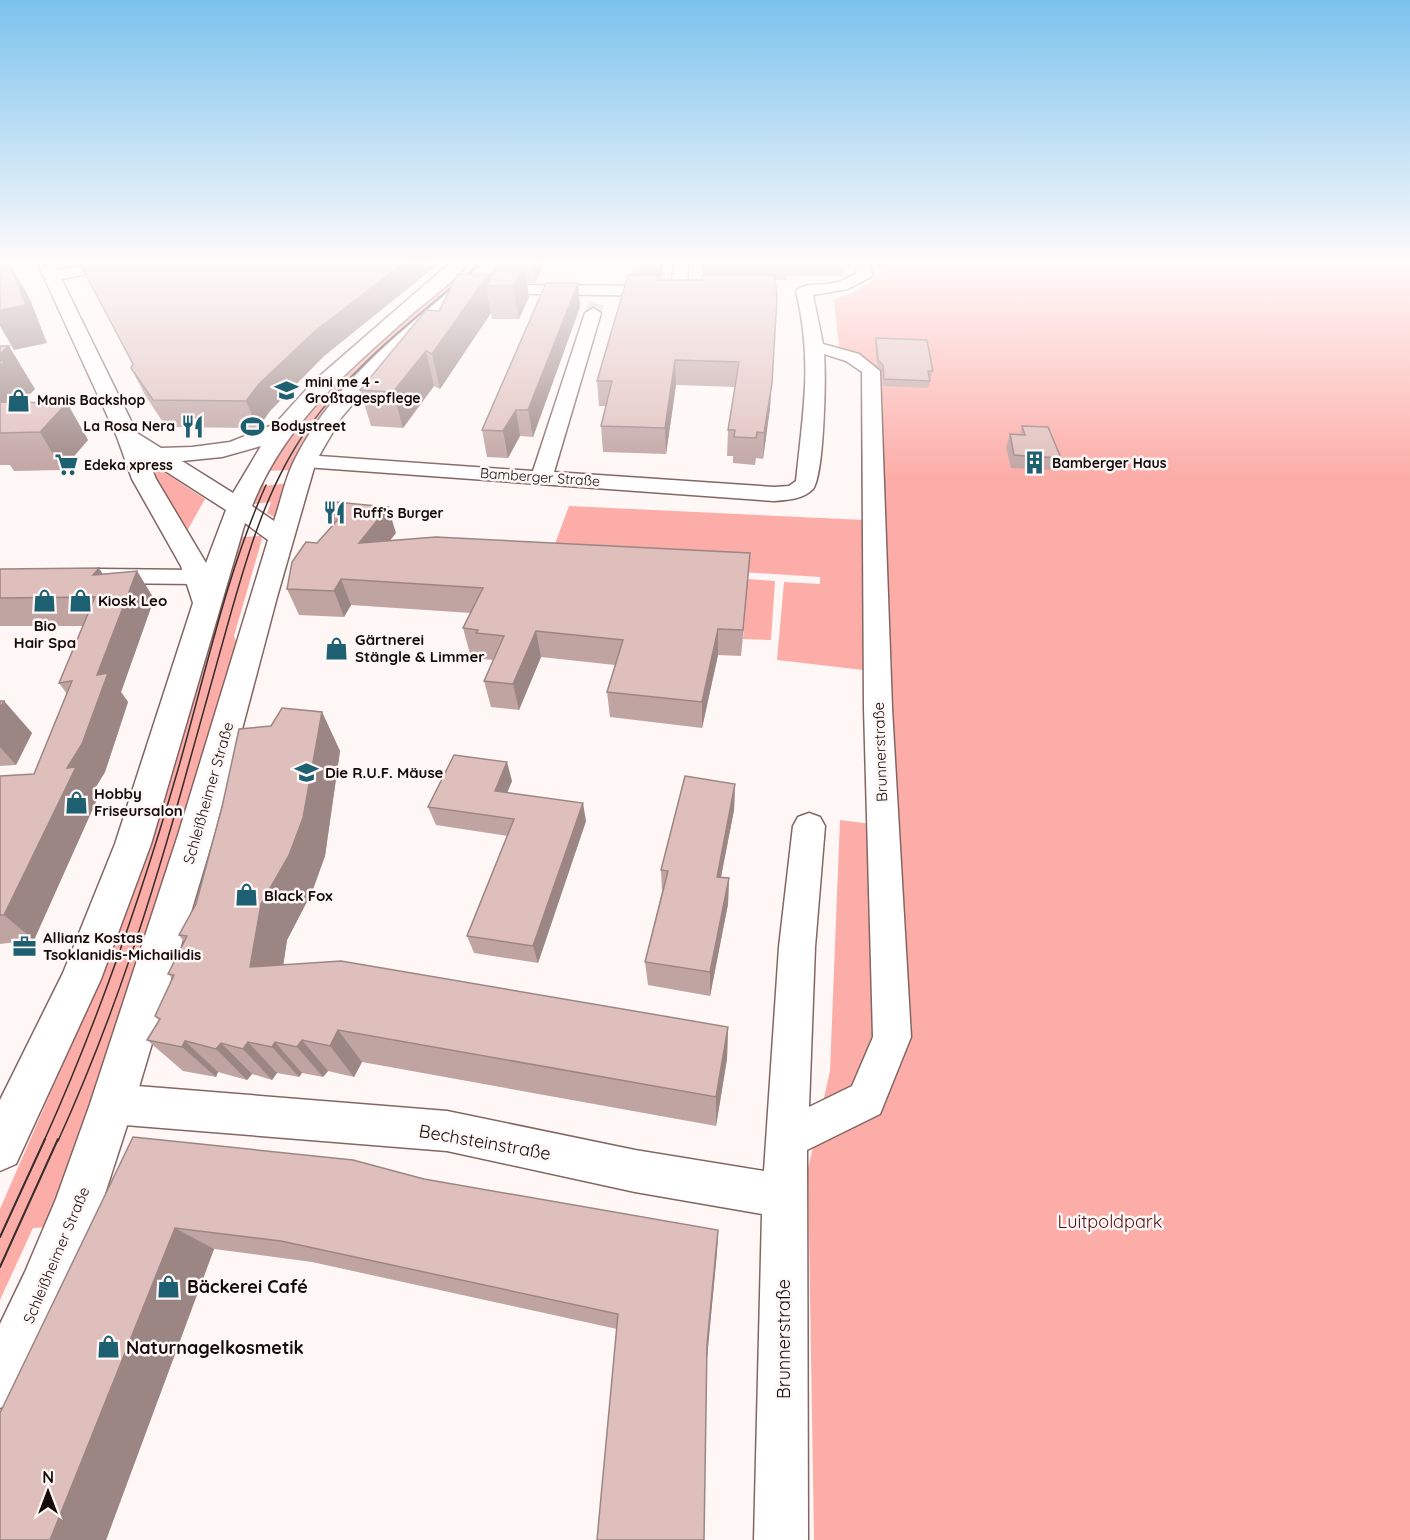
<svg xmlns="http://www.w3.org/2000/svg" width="1410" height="1540" viewBox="0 0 1410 1540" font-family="Quicksand,sans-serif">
  <rect width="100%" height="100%" fill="#fef7f6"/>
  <g fill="#fcada8">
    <polygon points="882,262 1410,262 1410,1540 814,1540 808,1169 830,1071 840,820 887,826 871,371 845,355 839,347 834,299 855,292 884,274"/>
    <polygon points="445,280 461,282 422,315 293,470 267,471 282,446 323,392"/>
    <polygon points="147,461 205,499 186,533 145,462"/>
    <polygon points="289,483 276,518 267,513 271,502 253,504 260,484 264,484 264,486"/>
    <polygon points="569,506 865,520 863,670 777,660 784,582 820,584 820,577 549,560"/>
    <polygon points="244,523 246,523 242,537 259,536 260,534 262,539 234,636 239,648 129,1001 79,1131 50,1227 33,1228 0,1300 0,1209 90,1002"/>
    <polygon points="748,579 775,581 771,640 743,639"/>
  </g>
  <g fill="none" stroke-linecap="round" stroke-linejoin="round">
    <polyline stroke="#dbd4d3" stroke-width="16" stroke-dasharray="16 8" stroke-linecap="butt" points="593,313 596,303"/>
    <defs>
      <polygon id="service" points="0,262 8,262 0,266"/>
      <g id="minor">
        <polygon points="105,262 136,262 129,266 51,281 43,276 51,271"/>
        <polygon points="674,262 688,262 687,291 679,296 671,291"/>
        <path d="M857,262H871L872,275L869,278L848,289L813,295L823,344L859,354L880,371L892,708L911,1037L880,1114L807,1150L808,1540H754L762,1214L635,1192L447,1151L112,1124L98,1118L92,1104L98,1090L112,1084L447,1111L635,1150L764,1171L779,947L793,826L798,817L809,813L820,817L825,826L815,947L809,1107L852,1086L873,1037L864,708L862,372L846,361L824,354C826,376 824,475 813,489C804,499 787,500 774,501L305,467L298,465L295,461L298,457L305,455L533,471L585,313L593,308L601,313L554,472L774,487L789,486L796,481C803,412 813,361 796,291C804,282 823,286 834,283C842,281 849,277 856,273Z"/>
        <polygon points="486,285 663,286 671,291 663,296 480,293 478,290 480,287"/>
        <polygon points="99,569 198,570 207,572 210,577 207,582 198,584 99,583 90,581 87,576 90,571"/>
      </g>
      <path id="secondary" d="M37,262H53L137,433L161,448L192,447L230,442L275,424L314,381L451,262H469C459,278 427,301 412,314C347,372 285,423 252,506L274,521C281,501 285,478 295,459C337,376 415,321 485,262H503L383,368L341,418L316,461L277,597L214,835L134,1104L103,1200L68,1290L19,1400L0,1408V1324L25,1272L56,1199L90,1104L178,835L268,540L245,523L151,844L101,979L16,1164L0,1171V1100L63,973L115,844L193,603L181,566L132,479L117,437ZM261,446L233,493L182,461L222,457ZM148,460L226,510L206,563L156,479Z"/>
    </defs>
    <use href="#service" stroke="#836664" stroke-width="3"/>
    <use href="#minor" stroke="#836664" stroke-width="3"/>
    <use href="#secondary" stroke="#836664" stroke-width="3"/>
    <use href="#service" fill="#fff" fill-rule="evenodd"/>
    <use href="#minor" fill="#fff" fill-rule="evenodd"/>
    <use href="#secondary" fill="#fff" fill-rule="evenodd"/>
    <g stroke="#362d2c" stroke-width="1.5">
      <path d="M44,1141C99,1019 142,894 179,766C206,672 226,574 266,485"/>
      <path d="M58,1141C113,1020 153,895 188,767C201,721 214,674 227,627C246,559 266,487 308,428C354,363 421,314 481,262"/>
    </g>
    <g stroke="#362d2c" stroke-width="2">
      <polyline points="0,1237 45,1139"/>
      <polyline points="0,1267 58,1139"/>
    </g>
  </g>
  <g fill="#c0a4a2">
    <polygon points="79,262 323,357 270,411 258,428 166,427 145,395 131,368 133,365"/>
    <polygon points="507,262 545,262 535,283 526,283 529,297 519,319 492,319 491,313 440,389 434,386 403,428 371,426 360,390 439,311 490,279 508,265"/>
    <polygon points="632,262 664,262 661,280 702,280 703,275 703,262 844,262 843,276 787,276 787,280 775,280 770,408 763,459 756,458 755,465 733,463 733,456 727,456 728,430 735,387 676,385 666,454 603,452 601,426 606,406 599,406 597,381 633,275"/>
    <polygon points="578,283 580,307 533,437 520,436 508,458 487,457 482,430"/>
    <polygon points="876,338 933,371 931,377 929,377 930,381 928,388 883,386 882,371 877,366 875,344"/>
    <polygon points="0,346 35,389 27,397 30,403 67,403 88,440 62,470 14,471 10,465 0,465"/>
    <polygon points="1022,426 1061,458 1056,470 1011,468 1006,447 1010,434 1020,435"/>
    <polygon points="326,501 396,533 389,541 748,579 741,656 718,655 702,728 610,717 607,692 615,665 541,657 519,710 491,707 484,681 493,660 483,659 482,655 470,654 463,628 471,613 351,605 344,617 299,615 287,589 317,543 334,524"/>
    <polygon points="0,569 103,574 137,571 154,599 121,692 128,702 105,772 94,790 99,795 34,940 0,944 0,776 34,774 67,694 59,683 83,626 0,626"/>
    <polygon points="0,701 4,701 32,733 16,765 0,766"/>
    <polygon points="322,712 340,751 325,856 312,892 287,940 283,965 728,1027 727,1059 716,1126 362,1062 354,1077 328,1071 323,1077 302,1073 299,1077 277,1073 272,1080 252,1074 247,1080 218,1072 216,1077 183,1071 147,1040 159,1020 155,1016 173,979 168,974 184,942 179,935 196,904 271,726"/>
    <polygon points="512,781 507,793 586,821 538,963 474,953 467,936 508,836 436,825 428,807"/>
    <polygon points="735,784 734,810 721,877 729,878 728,904 710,996 648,985 645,962 662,892 661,870"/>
    <polygon points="133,1137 424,1179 718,1230 717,1252 707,1358 617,1329 312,1262 214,1249 106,1540 0,1540"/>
  </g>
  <g fill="#9c8684">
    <polygon points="405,262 441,262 323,357 270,411 258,428 246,401 259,384 315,331"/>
    <polygon points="532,262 545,262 535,283"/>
    <polygon points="659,262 664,262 660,284"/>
    <polygon points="10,264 30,299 47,343 14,350 0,326 0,310"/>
    <polygon points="524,265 529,297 519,319 513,286"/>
    <polygon points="489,274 491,286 486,286 491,313 440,389 432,354"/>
    <polygon points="578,283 580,307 533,437 528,410"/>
    <polygon points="777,297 770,408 763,459 764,433"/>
    <polygon points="9,346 35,389 27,397 32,405 0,433 0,354"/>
    <polygon points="426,351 434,386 403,428 393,392"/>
    <polygon points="675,360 676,385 666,454 665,428"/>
    <polygon points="67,403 88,440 62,470 40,432"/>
    <polygon points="516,410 520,436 508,458 503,431"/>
    <polygon points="388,507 396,533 368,568 359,543"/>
    <polygon points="750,553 748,579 741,656 743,630"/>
    <polygon points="99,568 117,596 93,575"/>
    <polygon points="137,571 154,599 121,692 128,702 105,772 94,790 99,795 34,940 4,915 67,768 97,675"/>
    <polygon points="341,579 351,605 344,617 334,591"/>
    <polygon points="718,629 718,655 702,728 702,702"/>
    <polygon points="536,631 541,657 519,710 513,684"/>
    <polygon points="4,701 32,733 16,765 0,747 0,708"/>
    <polygon points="322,712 340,751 325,856 312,892 287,940 278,1001 250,967 261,904"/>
    <polygon points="507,762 512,781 500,809 495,791"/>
    <polygon points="735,784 734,810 716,902 717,877"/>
    <polygon points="583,803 586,821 538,963 533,946"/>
    <polygon points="729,878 728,904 710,996 710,972"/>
    <polygon points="728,1027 727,1059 716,1126 716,1097"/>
    <polygon points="338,1030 362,1062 354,1077 330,1046"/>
    <polygon points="302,1040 328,1071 323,1077 297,1047"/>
    <polygon points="185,1041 218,1072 216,1077 182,1047"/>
    <polygon points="248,1042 277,1073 272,1080 243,1049"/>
    <polygon points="275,1042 302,1073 299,1077 272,1047"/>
    <polygon points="221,1043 252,1074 247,1080 216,1049"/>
    <polygon points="175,1228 214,1249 106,1540 50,1540"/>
    <polygon points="718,1230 717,1252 707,1358 707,1344"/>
  </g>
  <g fill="#dfbfbc" stroke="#9c8684" stroke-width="1.5">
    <polygon points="79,262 405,262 315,331 259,384 246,401 153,400 131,368 133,364"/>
    <polygon points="10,264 26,305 0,310 0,266"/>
    <polygon points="498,265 524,265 513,286 486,286"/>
    <polygon points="458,274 489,274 432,354 426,351 393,392 360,390 426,310 439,311"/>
    <polygon points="628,275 657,275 656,280 702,280 702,275 775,275 777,297 772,383 764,433 757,432 756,438 734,437 735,430 728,430 739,362 675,360 665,428 601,426 612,381 597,381"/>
    <polygon points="546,283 578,283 528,410 516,410 503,431 482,430"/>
    <polygon points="876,338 927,340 933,371 928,371 930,381 884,379 883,365 878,360"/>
    <polygon points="0,346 9,346 0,354"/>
    <polygon points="0,361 5,361 0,366"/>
    <polygon points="0,402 67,403 40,432 0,433"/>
    <polygon points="1022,426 1048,427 1061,458 1014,455 1010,434 1025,435"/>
    <polygon points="326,501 388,507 359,543 436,537 750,553 743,630 718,629 702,702 607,692 623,640 536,631 513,684 484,681 504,636 476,633 478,630 463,628 483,588 341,579 334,591 287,589 292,562 306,542 317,543 341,516"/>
    <polygon points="99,568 93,575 137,571 97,675 108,673 82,744 67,768 76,767 4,915 0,915 0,776 34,774 72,681 59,683 95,597 0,598 0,569"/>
    <polygon points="0,701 4,701 0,708"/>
    <polygon points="282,708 322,712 303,818 289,855 261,904 250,967 341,961 728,1027 716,1097 338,1030 330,1046 302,1040 297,1047 275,1042 272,1047 248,1042 243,1049 221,1043 216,1049 185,1041 182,1047 147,1040 160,1019 155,1016 174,975 168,974 187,936 179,935 196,904 222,807 239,729 271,726"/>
    <polygon points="454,755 507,762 495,791 583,803 533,946 467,936 514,819 428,807"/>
    <polygon points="685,776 735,784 717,877 729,878 710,972 645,962 668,871 661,870"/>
    <polygon points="133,1137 353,1160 424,1179 718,1230 707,1344 704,1540 597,1540 618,1314 281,1241 175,1228 50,1540 0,1540 0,1413"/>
  </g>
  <linearGradient id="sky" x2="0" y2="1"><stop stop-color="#7ac2ed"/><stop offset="0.55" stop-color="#fffbfb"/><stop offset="1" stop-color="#fffbfb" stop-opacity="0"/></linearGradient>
  <rect width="1410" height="477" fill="url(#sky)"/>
  <defs>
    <symbol id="school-bare" viewBox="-9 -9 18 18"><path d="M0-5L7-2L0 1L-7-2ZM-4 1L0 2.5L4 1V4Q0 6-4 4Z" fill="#1c6072" stroke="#fef7f6" stroke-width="2.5" paint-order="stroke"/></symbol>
    <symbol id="shop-bare" viewBox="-9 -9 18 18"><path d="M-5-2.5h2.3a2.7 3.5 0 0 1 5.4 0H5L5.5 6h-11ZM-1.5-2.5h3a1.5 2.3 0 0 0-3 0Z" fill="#1c6072" stroke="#fef7f6" stroke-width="2.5" paint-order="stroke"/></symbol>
    <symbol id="restaurant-bare" viewBox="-9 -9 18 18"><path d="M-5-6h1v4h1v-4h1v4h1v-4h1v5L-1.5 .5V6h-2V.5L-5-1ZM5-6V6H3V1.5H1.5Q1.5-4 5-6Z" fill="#1c6072" stroke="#fef7f6" stroke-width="2.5" paint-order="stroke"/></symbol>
    <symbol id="stadium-bare" viewBox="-9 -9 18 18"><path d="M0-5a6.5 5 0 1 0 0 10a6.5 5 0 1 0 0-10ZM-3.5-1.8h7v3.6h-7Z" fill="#1c6072" stroke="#fef7f6" stroke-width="2.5" paint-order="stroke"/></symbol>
    <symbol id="building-bare" viewBox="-9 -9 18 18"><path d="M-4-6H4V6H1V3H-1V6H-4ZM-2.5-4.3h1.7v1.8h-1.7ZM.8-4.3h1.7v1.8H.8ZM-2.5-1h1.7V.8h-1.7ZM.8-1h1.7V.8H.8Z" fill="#1c6072" stroke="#fef7f6" stroke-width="2.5" paint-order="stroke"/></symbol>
    <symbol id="supermarket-bare" viewBox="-9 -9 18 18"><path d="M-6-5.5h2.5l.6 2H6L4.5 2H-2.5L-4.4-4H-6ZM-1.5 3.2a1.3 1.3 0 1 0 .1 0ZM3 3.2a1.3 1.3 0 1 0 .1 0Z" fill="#1c6072" stroke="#fef7f6" stroke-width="2.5" paint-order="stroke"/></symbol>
    <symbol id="office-bare" viewBox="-9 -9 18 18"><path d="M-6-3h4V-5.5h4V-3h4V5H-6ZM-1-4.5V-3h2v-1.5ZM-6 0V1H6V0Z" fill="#1c6072" stroke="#fef7f6" stroke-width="2.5" paint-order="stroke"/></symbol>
  </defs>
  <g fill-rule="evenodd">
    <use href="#school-bare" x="270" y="374" width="33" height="33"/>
    <use href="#shop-bare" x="2" y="384" width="33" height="33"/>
    <use href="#restaurant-bare" x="176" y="410" width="33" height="33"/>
    <use href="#stadium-bare" x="236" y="410" width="33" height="33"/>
    <use href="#building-bare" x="1018" y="446" width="33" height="33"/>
    <use href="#supermarket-bare" x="50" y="448" width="33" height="33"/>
    <use href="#restaurant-bare" x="318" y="496" width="33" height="33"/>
    <use href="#shop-bare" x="64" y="584" width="33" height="33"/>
    <use href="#shop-bare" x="28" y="584" width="33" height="33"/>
    <use href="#shop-bare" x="320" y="632" width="33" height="33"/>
    <use href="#school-bare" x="290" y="756" width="33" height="33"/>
    <use href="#shop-bare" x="60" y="786" width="33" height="33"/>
    <use href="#shop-bare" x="230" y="878" width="33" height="33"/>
    <use href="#office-bare" x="8" y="930" width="33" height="33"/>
    <use href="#shop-bare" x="152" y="1270" width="33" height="33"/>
    <use href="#shop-bare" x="92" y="1330" width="33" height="33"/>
  </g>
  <g text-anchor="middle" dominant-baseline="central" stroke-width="5" stroke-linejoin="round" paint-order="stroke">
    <g font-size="14" font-weight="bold" fill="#150b0a" stroke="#fef7f6" text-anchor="start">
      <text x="305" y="382">mini me 4 -<tspan x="305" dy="16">Großtagespflege</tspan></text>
      <text x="37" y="400">Manis Backshop</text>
      <text x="175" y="426" text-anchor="end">La Rosa Nera</text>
      <text x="271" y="426">Bodystreet</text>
      <text x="1052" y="463">Bamberger Haus</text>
      <text x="84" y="465">Edeka xpress</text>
      <text x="353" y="513">Ruff’s Burger</text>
    </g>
    <g font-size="14" fill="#150b0a" stroke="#fef7f6">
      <text transform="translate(540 477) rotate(4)">Bamberger Straße</text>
    </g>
    <g font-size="15" font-weight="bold" fill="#150b0a" stroke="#fef7f6" text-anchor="start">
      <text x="98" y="600">Kiosk Leo</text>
      <text x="45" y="625" text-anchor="middle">Bio<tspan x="45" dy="17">Hair Spa</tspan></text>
      <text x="355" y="639">Gärtnerei<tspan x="355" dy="17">Stängle &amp; Limmer</tspan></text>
      <text x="325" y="772">Die R.U.F. Mäuse</text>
      <text x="94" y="793">Hobby<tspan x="94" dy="17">Friseursalon</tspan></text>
      <text x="264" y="895">Black Fox</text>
      <text x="43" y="937">Allianz Kostas<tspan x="43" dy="17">Tsoklanidis-Michailidis</tspan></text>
    </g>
    <g font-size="15" fill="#150b0a" stroke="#fef7f6">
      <text transform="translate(880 752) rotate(-92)">Brunnerstraße</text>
      <text transform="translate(208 793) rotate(-74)">Schleißheimer Straße</text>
      <text transform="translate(56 1255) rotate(-67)">Schleißheimer Straße</text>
    </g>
    <g font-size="18" fill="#150b0a" stroke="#fef7f6">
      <text transform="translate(485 1142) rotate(10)">Bechsteinstraße</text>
      <text transform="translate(783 1339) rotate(-90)">Brunnerstraße</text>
    </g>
    <g font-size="18" fill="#511114" stroke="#fef7f6">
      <text x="1110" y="1221">Luitpoldpark</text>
    </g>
    <g font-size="18" font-weight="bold" fill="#150b0a" stroke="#fef7f6" text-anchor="start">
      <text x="187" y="1286">Bäckerei Café</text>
      <text x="126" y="1347">Naturnagelkosmetik</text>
    </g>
  </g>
  <g transform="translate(48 1492)" stroke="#fef7f6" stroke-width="4.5" paint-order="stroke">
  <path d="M0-4.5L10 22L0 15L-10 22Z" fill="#150b0a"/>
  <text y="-9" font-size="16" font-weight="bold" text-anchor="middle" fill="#150b0a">N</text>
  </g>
</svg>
